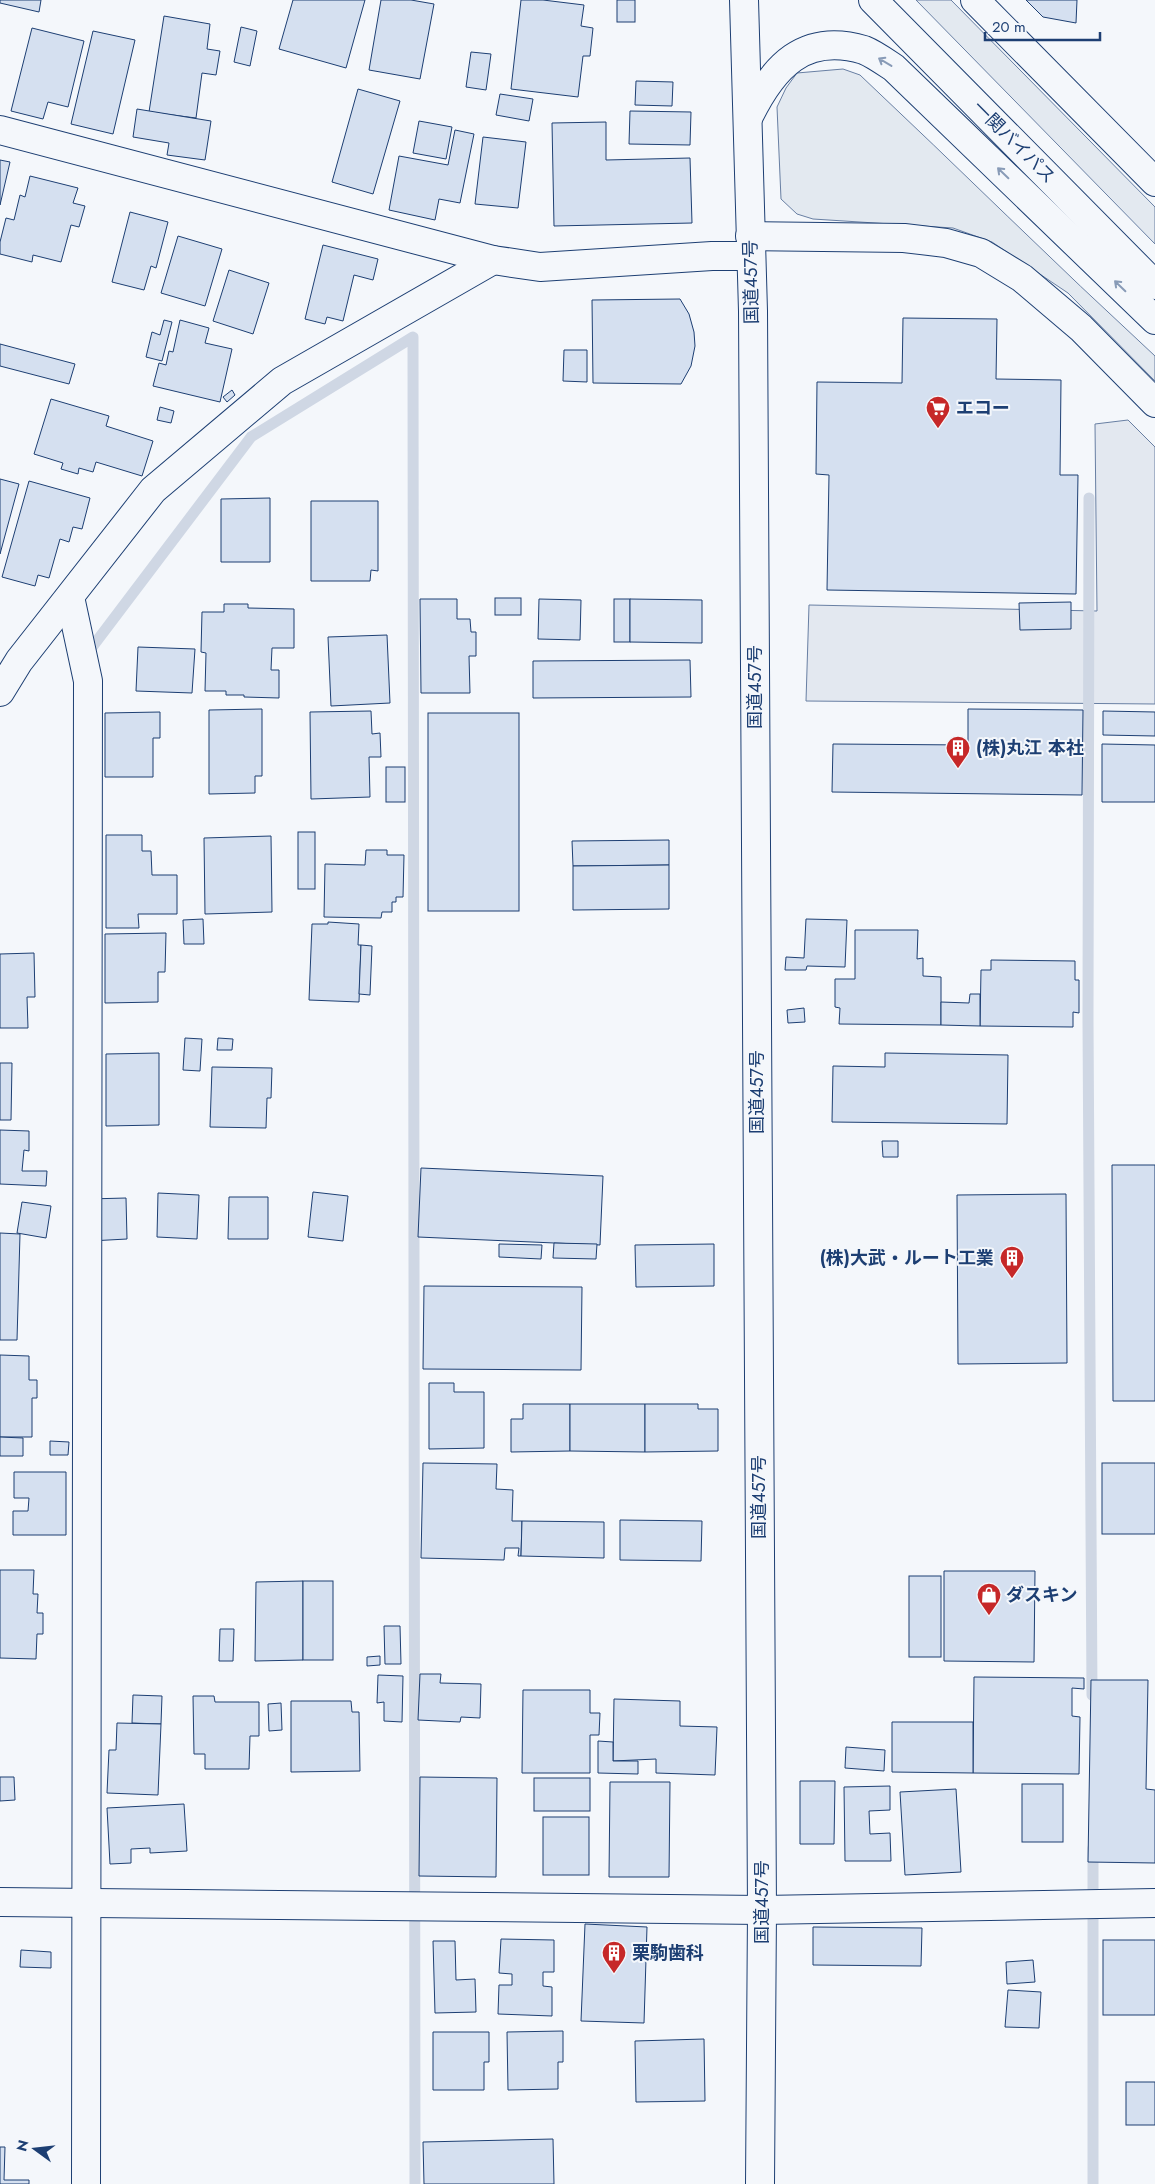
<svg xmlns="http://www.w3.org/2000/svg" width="1155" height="2184" viewBox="0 0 1155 2184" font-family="Jost,'Noto Sans JP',sans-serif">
  <rect width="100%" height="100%" fill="#f4f7fb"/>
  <g fill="#e3e9f0" stroke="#687fa3">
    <polygon points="916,0 951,0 1155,207 1155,244"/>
    <path d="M843,69L860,75C959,168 1055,264 1155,356V381L1068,293L992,242L953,228L813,219L797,214L781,199L777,107L786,88L797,73Z"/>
  </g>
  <polygon fill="#e3e8f0" stroke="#687fa3" points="1128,420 1155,447 1155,704 806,701 809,605 1097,611 1095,424"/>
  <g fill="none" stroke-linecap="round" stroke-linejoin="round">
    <g stroke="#cfd7e4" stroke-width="11">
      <polyline points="1089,498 1088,1021 1092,1695"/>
      <polyline points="93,646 251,437 413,337 415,2184"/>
      <polyline points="1093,1848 1093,2184"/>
    </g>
  </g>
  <g fill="#d5e0f0" stroke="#1d3f73">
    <polygon points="0,0 41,0 39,12 0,3"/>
    <polygon points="293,0 365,0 346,68 279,49"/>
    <polygon points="381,0 411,0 434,4 420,79 369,70"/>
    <polygon points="521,0 543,0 584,5 581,26 593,28 590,56 583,56 578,97 511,89"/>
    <rect x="617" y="0" width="18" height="22"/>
    <polygon points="1026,0 1077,0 1076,23 1043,17"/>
    <polygon points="164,16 210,24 207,49 220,51 216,75 202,73 196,118 149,112"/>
    <polygon points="241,27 257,31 250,66 234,62"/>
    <polygon points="32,28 84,41 68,107 48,102 43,119 11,111"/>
    <polygon points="93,31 135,40 113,134 71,124"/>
    <polygon points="471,52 491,54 486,90 466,87"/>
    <polygon points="636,81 673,82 672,106 635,105"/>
    <polygon points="358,89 400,101 373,194 332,182"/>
    <polygon points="500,94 533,99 529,121 496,115"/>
    <polygon points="137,109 211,121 205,160 167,155 169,143 133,137"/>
    <polygon points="630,111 691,112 690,145 629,144"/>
    <polygon points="419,121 452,127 446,159 413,153"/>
    <polygon points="606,122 606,160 690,158 692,223 554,226 552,123"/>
    <polygon points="455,130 474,134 460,203 439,199 435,220 389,210 399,156 448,165"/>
    <polygon points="483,137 526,142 518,208 475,204"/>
    <polygon points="0,160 10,162 0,205"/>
    <polygon points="30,176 78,188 73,203 85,206 79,227 71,225 61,262 33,255 32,262 0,254 0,242 6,218 14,220 20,195 25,197"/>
    <polygon points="130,212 168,222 156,268 151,266 144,290 112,282"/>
    <polygon points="178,236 222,249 205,306 161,293"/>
    <polygon points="323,245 378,259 373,280 354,275 343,321 327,317 325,324 305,319"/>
    <polygon points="229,270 269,283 253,334 213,321"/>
    <polygon points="680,299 689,314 694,332 695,346 691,366 681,384 593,383 592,300"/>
    <polygon points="903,318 997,319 996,379 1061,380 1060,475 1078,475 1076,594 827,590 829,475 816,474 817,382 902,383"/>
    <polygon points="164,320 172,322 162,361 146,357 152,332 160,335"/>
    <polygon points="180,320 209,328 205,343 232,349 220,402 153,386 159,363 166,365 169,351 173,352"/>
    <polygon points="0,344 75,364 69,384 0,366"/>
    <polygon points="564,350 587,350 587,382 563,381"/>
    <polygon points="232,390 235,395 227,402 223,397"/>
    <polygon points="51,399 109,416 106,426 153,441 142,476 96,462 93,472 79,468 78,474 61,469 63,463 34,454"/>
    <polygon points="160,407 174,411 171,423 157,420"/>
    <polygon points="0,479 19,484 0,554"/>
    <polygon points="29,481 90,498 82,529 73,527 69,542 60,539 49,578 38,575 35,586 2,577"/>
    <polygon points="270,498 270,562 221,562 221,499"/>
    <polygon points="311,501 378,501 378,571 371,570 370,581 311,581"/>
    <rect x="495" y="598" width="26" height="17"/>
    <polygon points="420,599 457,599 457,619 470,619 471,632 476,632 476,656 469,656 470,693 421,693"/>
    <polygon points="539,599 581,600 580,640 538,639"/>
    <rect x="614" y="599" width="16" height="43"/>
    <polygon points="630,599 702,600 702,643 630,642"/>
    <polygon points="1071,602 1071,629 1020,630 1019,603"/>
    <polygon points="224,604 248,604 248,608 294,609 294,648 272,648 271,670 279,670 279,698 244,697 244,695 226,695 226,691 205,691 206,653 201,652 202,612 224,612"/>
    <polygon points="387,635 390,703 331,706 328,637"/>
    <polygon points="138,647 195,649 192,693 136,691"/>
    <polygon points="690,660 691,697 533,698 533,661"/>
    <polygon points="262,709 262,776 255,776 255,793 209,794 209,710"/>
    <polygon points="968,709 1083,710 1082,795 832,792 833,744 968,745"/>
    <polygon points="371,711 372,734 380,733 381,757 369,757 370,797 311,799 310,712"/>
    <polygon points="1103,711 1155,712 1155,736 1103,735"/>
    <polygon points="160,712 160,738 153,738 153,777 105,777 105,713"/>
    <rect x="428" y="713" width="91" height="198"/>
    <polygon points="1102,744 1155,745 1155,802 1102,802"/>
    <rect x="386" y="767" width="19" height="35"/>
    <rect x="298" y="832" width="17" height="57"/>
    <polygon points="106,835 142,835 142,851 151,851 152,875 177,875 177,914 138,914 139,928 106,928"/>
    <polygon points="271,836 272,912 205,914 204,838"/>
    <polygon points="669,840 669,865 573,866 572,841"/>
    <polygon points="366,850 387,850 387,855 404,855 403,897 396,897 396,902 392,902 392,912 382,912 381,918 324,917 325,864 365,865"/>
    <polygon points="669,865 669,909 573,910 573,866"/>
    <polygon points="203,919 204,944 184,944 183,920"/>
    <polygon points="806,919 847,920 845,967 807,966 806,970 785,970 786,957 804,958"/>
    <polygon points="328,922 359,924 358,945 361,945 359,1002 309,1000 312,924 328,924"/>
    <polygon points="855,930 918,930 917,959 923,958 923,976 941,977 941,1025 839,1024 840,1008 835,1007 835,979 855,979"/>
    <polygon points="166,933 165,972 158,972 158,1002 105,1003 105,934"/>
    <polygon points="361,945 372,946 370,995 359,994"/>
    <polygon points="34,953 35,997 27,997 28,1028 0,1028 0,954"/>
    <polygon points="991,960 1075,961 1075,980 1079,980 1079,1013 1073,1012 1073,1027 980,1026 981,970 991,970"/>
    <polygon points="970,994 980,994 980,1026 941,1025 941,1002 969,1003"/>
    <polygon points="804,1008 805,1022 788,1023 787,1010"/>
    <polygon points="185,1038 202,1039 200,1071 183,1070"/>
    <polygon points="218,1038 233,1039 232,1050 217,1050"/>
    <polygon points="159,1053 159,1125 106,1126 106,1054"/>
    <polygon points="885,1053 1008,1055 1007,1124 832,1122 833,1066 885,1067"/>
    <polygon points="0,1063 12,1063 11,1120 0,1120"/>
    <polygon points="212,1067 272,1068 271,1098 267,1098 266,1128 210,1127"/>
    <polygon points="0,1130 29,1131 29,1151 24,1150 22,1171 47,1171 46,1186 0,1184"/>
    <polygon points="882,1141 898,1141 898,1157 883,1157"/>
    <polygon points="1112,1165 1155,1165 1155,1401 1113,1401"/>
    <polygon points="421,1168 603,1176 600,1245 418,1237"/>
    <polygon points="313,1192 348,1196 343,1241 308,1237"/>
    <polygon points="158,1193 199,1195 197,1239 157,1237"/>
    <polygon points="1066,1194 1067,1363 958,1364 957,1195"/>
    <polygon points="229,1197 268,1197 268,1239 228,1239"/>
    <polygon points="126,1198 127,1239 90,1241 88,1199"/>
    <polygon points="22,1202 51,1206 46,1238 17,1233"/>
    <polygon points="0,1233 20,1234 17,1340 0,1340"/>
    <polygon points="554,1243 597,1244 596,1259 553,1258"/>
    <polygon points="499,1244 542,1245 541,1259 499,1257"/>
    <polygon points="714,1244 714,1286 636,1287 635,1245"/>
    <polygon points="424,1286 582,1287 581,1370 423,1369"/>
    <polygon points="0,1355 29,1356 29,1380 37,1380 37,1398 32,1398 32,1437 0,1437"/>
    <polygon points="429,1383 454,1383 454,1392 484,1392 484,1448 429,1449"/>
    <polygon points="523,1404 570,1404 570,1451 511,1452 511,1419 523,1419"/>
    <polygon points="570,1404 645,1404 645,1452 570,1451"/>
    <polygon points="645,1404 698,1404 698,1409 718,1409 718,1451 645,1452"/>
    <polygon points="0,1437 23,1438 23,1456 0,1456"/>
    <polygon points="50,1441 69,1442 68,1455 50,1455"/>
    <polygon points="423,1463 497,1464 496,1489 513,1490 512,1521 522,1521 521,1556 518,1556 519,1548 505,1548 504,1560 421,1558"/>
    <rect x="1102" y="1463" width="53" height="71"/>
    <polygon points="14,1472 66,1472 66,1535 13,1535 13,1511 28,1511 29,1498 14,1498"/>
    <polygon points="620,1520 702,1521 701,1561 620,1560"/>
    <polygon points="522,1521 604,1522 604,1558 521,1556"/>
    <polygon points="0,1570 34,1570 33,1594 38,1594 37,1613 43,1613 43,1634 37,1634 36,1659 0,1658"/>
    <polygon points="944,1571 1035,1571 1034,1662 944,1661"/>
    <rect x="909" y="1576" width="32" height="81"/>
    <polygon points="303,1581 303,1660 255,1661 256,1582"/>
    <rect x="303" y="1581" width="30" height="79"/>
    <polygon points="384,1626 400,1626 401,1664 385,1664"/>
    <polygon points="220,1629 234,1629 233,1661 219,1661"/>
    <polygon points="380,1656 380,1665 367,1666 367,1657"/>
    <polygon points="420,1674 441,1674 440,1683 481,1684 480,1718 461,1717 460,1722 418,1720"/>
    <polygon points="378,1675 403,1676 402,1722 384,1721 384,1702 377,1703"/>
    <polygon points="974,1677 1084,1678 1084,1689 1072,1688 1072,1716 1080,1717 1079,1774 973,1773"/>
    <polygon points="1091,1680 1148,1680 1146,1789 1155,1790 1155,1863 1088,1862"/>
    <polygon points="523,1690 590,1690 590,1713 600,1713 599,1735 590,1735 590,1773 522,1773"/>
    <polygon points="133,1695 162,1696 161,1724 132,1723"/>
    <polygon points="193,1696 214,1696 215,1702 259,1702 259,1736 250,1736 249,1769 205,1769 205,1754 194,1754"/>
    <polygon points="614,1699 680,1701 680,1726 717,1727 715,1775 656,1773 656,1759 613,1761"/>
    <polygon points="291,1701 351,1701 352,1712 359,1712 360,1771 291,1772"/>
    <polygon points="281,1703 282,1730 269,1731 268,1704"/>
    <polygon points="892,1722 973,1722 973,1773 892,1772"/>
    <polygon points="117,1723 161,1724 158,1795 107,1793 109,1750 116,1750"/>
    <polygon points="598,1741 613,1742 613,1761 638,1761 638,1774 598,1773"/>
    <polygon points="846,1747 885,1750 884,1771 845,1768"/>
    <polygon points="0,1777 14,1777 15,1800 0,1801"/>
    <polygon points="420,1777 497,1778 496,1877 419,1876"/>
    <rect x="534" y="1778" width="56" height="33"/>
    <polygon points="800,1781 835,1781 834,1844 800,1844"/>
    <polygon points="610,1782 670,1782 669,1877 609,1877"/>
    <rect x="1022" y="1784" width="41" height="58"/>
    <polygon points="890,1786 890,1810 869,1811 870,1834 890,1833 891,1861 845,1861 844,1787"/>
    <polygon points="956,1789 961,1872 905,1875 900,1792"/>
    <polygon points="184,1804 187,1851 150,1853 150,1848 131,1849 131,1863 110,1864 107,1808"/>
    <rect x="543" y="1817" width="46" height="58"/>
    <polygon points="585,1924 647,1927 644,2023 581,2021"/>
    <polygon points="813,1927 922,1928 921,1966 813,1965"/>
    <polygon points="501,1939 554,1940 554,1972 543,1972 543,1986 552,1987 552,2016 498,2014 499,1985 512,1985 512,1974 499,1973"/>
    <rect x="1103" y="1940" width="52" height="75"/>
    <polygon points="433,1941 455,1941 456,1980 475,1979 476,2012 435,2013"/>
    <polygon points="21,1950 51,1952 51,1968 20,1967"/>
    <polygon points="1033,1960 1035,1982 1007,1984 1006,1962"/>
    <polygon points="1008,1990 1041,1992 1039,2028 1005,2027"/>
    <polygon points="563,2031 563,2062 558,2062 558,2089 508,2090 507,2032"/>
    <polygon points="433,2032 489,2032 489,2062 484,2062 484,2090 433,2090"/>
    <polygon points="704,2039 705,2101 636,2102 635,2041"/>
    <rect x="1126" y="2082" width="29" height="43"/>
    <polygon points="553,2139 554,2184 424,2184 423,2142"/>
    <polygon points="0,2147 5,2147 4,2180 29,2180 29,2184 0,2184"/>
  </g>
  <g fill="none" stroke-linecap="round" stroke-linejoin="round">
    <defs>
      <g id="minor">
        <polyline points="975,0 1155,182"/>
        <polyline points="0,130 493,260 540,267 712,256 750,256"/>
        <polyline points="750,236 904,238 946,243 981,253 1022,278 1081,328 1155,403"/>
        <polyline points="70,597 88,681 86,2184"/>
        <polyline points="0,692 19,661 153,490 282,381 493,260"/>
        <polyline points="0,1902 762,1910 1155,1903"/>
      </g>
      <g id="highway">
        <polyline points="744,0 753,311 762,1910 760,2184"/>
        <polyline points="873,0 1155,285"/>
        <path d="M749,116C773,67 804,32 864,50C874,54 885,62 894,68L1155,320"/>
      </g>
    </defs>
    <use href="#minor" stroke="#1d3f73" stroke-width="30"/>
    <use href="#highway" stroke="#1d3f73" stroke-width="30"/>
    <use href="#minor" stroke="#f4f7fb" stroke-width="28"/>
    <use href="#highway" stroke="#f4f7fb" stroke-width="28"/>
  </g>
  <defs><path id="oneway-shaft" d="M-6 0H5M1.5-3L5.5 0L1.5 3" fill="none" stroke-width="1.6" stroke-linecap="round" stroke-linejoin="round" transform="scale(1.25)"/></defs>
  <g stroke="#889bb7">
    <use href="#oneway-shaft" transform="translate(885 62) rotate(-149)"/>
    <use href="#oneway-shaft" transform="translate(1003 173) rotate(-136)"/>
    <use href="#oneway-shaft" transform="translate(1120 286) rotate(-136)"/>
  </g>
  <defs>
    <symbol id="supermarket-pin" viewBox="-11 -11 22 30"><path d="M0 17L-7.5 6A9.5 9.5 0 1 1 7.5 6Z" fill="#c62828" stroke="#f4f7fb"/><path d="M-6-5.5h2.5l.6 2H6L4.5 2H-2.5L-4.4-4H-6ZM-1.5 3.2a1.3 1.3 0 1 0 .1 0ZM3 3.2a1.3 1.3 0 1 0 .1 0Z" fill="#fff"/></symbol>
    <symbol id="building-pin" viewBox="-11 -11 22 30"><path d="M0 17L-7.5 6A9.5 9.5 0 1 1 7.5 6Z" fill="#c62828" stroke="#f4f7fb"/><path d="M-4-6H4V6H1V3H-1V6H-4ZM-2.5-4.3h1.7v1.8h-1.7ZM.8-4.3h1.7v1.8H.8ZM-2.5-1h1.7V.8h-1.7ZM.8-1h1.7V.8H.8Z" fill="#fff"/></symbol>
    <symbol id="shop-pin" viewBox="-11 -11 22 30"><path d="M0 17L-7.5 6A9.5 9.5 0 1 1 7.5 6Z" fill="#c62828" stroke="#f4f7fb"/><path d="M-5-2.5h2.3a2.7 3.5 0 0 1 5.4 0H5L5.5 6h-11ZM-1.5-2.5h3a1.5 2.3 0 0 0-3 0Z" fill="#fff"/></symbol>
  </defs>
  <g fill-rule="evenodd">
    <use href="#supermarket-pin" x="924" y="394" width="28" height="38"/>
    <use href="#building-pin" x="944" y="734" width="28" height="38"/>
    <use href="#building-pin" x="998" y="1244" width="28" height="38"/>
    <use href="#shop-pin" x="975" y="1581" width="28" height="38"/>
    <use href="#building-pin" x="600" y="1939" width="28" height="38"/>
  </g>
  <g text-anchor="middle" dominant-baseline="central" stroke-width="4" stroke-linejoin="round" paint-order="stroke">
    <g font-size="18" fill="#1d3f73" stroke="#f4f7fb">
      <text transform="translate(1014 142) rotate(45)">一関バイパス</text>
      <text transform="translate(751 282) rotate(-91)">国道457号</text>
      <text transform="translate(755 687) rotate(-90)">国道457号</text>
      <text transform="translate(757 1092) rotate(-90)">国道457号</text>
      <text transform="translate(759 1497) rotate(-90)">国道457号</text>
      <text transform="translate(762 1902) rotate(-90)">国道457号</text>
    </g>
    <g font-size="18" font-weight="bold" fill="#1d3f73" stroke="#f4f7fb" text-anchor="start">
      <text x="956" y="408">エコー</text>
      <text x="976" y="748">(株)丸江 本社</text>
      <text x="994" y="1258" text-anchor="end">(株)大武・ルート工業</text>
      <text x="1006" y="1595">ダスキン</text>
      <text x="632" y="1953">栗駒歯科</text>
    </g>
  </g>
  <g transform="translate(35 2149) rotate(285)" stroke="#f4f7fb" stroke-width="4" paint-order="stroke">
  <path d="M0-4L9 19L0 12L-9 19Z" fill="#1d3f73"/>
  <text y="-8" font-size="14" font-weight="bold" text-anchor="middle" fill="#1d3f73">N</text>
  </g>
  <path d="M985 32v8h115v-8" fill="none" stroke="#1d3f73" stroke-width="2.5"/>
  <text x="992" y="32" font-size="15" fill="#1d3f73" stroke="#f4f7fb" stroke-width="4" paint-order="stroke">20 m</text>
</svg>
